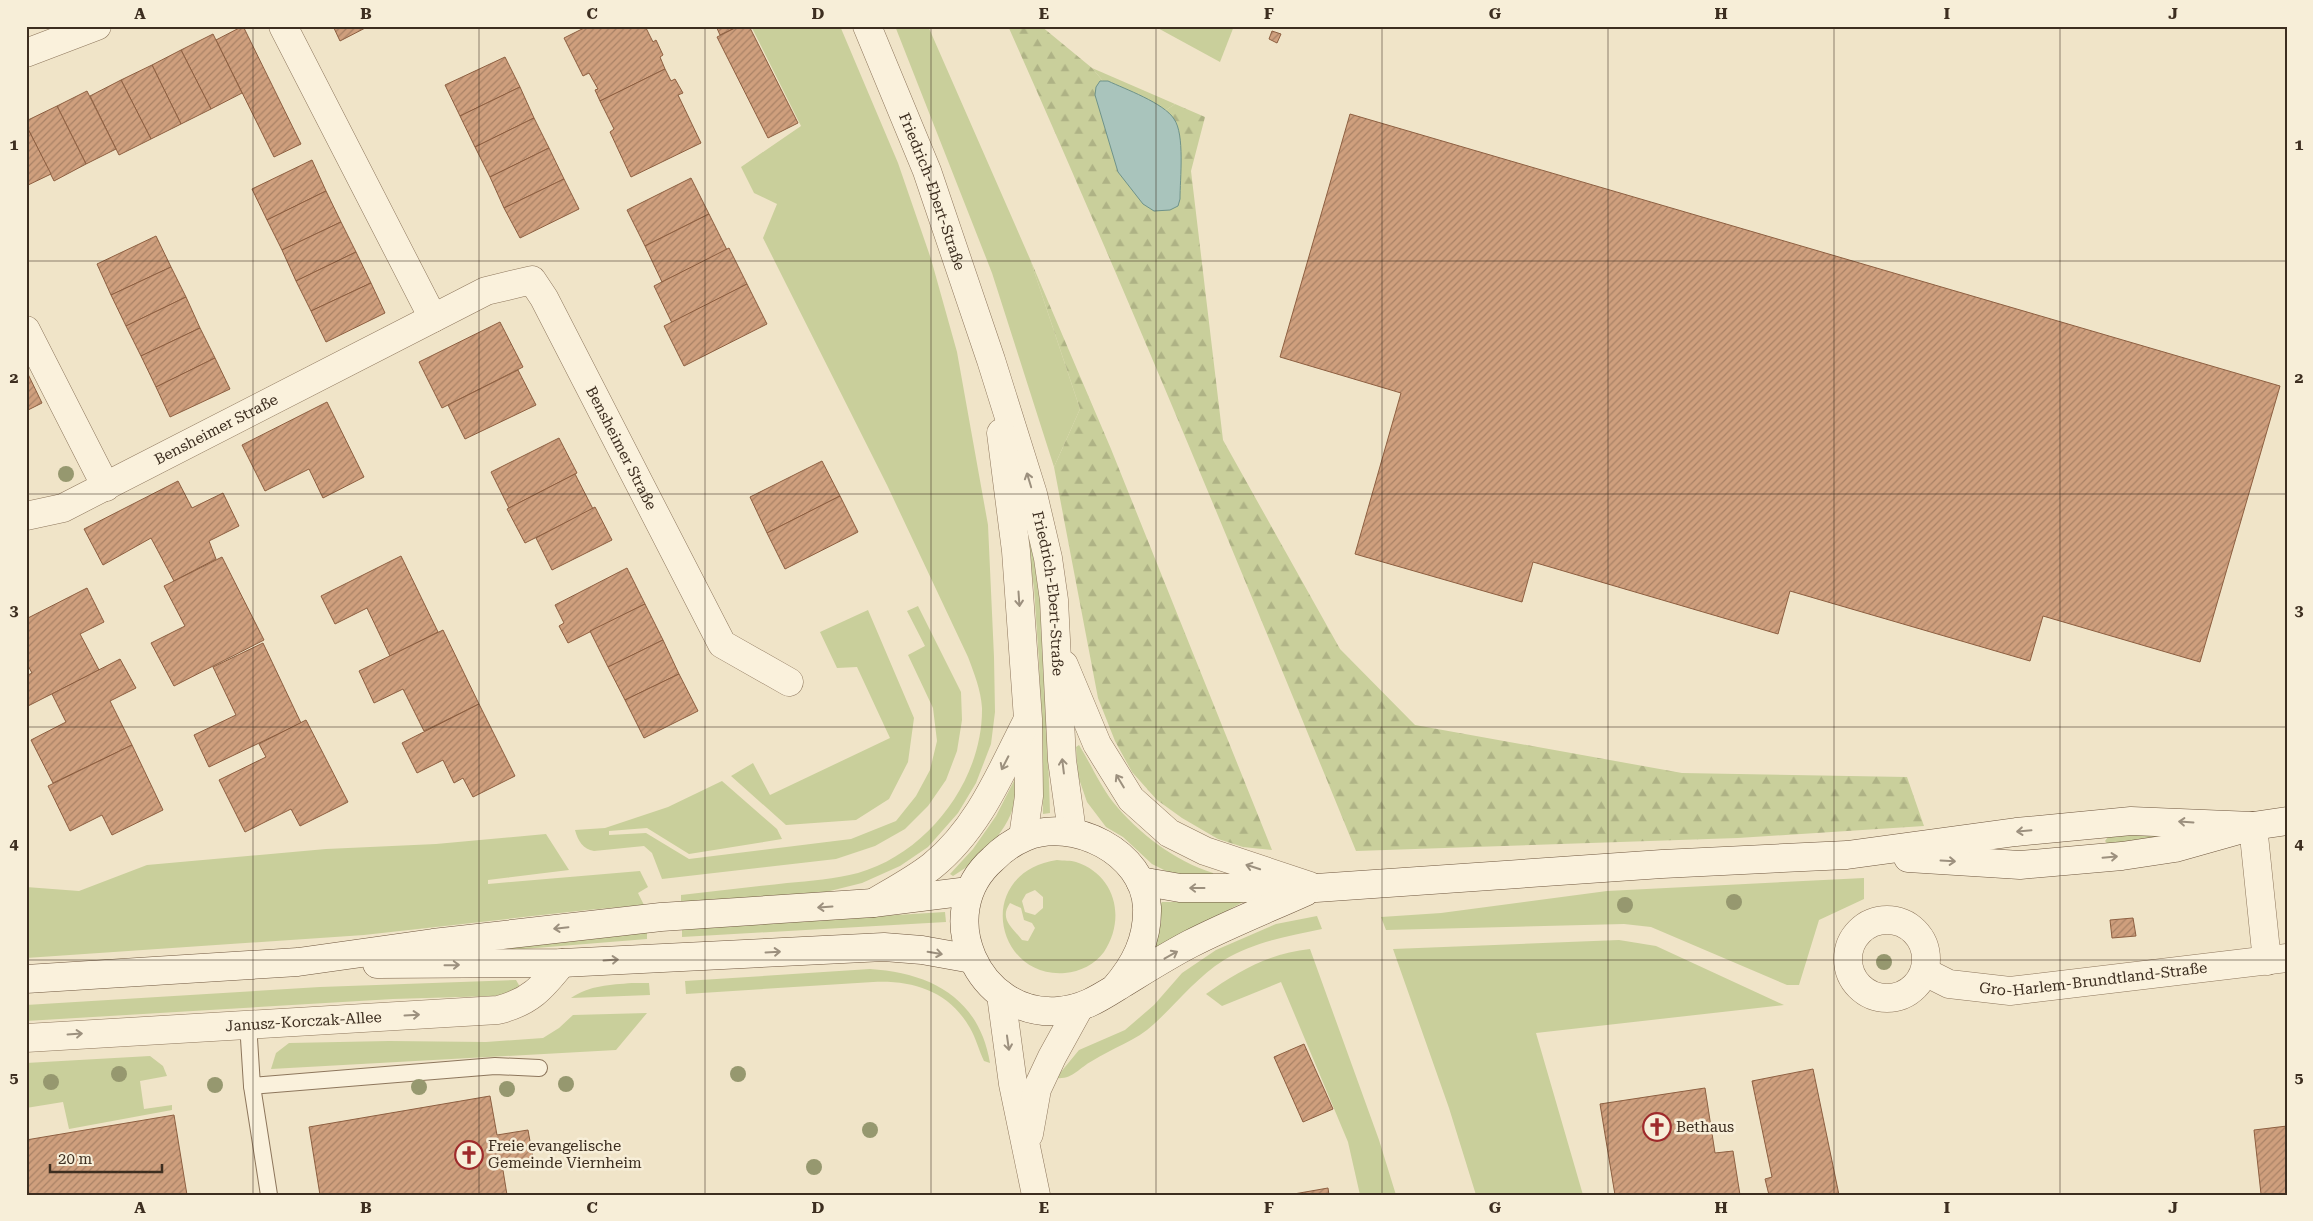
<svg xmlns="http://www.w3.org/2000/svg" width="2313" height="1221" viewBox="0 0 2313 1221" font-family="'Roboto Serif',serif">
  <defs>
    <pattern id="forest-firs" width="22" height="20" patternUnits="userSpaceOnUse" patternTransform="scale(1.25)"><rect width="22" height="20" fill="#c9cf9b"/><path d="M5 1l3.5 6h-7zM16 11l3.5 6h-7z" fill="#aeb285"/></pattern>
    <pattern id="building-hatch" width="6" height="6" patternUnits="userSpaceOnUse" patternTransform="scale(1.25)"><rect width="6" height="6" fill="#cf9f7d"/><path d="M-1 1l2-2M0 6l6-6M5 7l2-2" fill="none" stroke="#a98266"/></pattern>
  </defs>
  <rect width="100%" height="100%" fill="#f0e4c8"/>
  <g fill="#c9cf9b" fill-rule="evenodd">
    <path d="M751,26H840L898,163L931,259L957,352L988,525L994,657L995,712L991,744L976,783L958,813L928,847L900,866L862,883L822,893L681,903V895C716,891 751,887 787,883C810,881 835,879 858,873C928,853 983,780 982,708C981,690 974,673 968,657L887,485L763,238L777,204L754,193L741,167L801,126Z"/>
    <polygon points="895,26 928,26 1030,259 1080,409 1054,467 992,273"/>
    <polygon points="1154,26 1234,26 1220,62"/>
    <polygon points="1092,68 1175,104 1166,110 1108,87"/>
    <polygon points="1026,515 1040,590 1045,662 1050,813 1043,814 1039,662 1034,588 1023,518"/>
    <path d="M918,606L961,692L962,720L957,751L946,780L928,806L905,829L875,846L836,859L662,879L652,853L644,846L594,851C583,849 578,841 575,830L605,828L668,807L722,781L777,829L782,839L689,854L647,828L609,831V835L646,833L689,859L851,839L896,821L916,796L930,770L937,741L933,708L908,655L925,646L907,611Z"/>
    <polygon points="868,610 914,718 908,762 889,799 856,820 786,825 731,776 753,763 770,795 890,738 857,667 837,668 820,632"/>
    <path d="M1079,745C1091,764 1099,784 1113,802C1138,833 1175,861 1213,873L1214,876L1172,874L1152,864L1123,837L1106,827L1087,802L1078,776L1076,747Z"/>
    <path d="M1016,777C1023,817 985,857 953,876L950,874L973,849L996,816Z"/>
    <polygon points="2111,833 2176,835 2112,849 2105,841"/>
    <polygon points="546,834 569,870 488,880 488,884 640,871 648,887 638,893 644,905 587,910 364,935 26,958 26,887 79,891 147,865 326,849 436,844"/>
    <path d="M1057,860C1063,861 1071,860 1076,862C1116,875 1126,919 1104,952C1095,964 1080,972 1065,973C995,979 973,873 1057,860ZM1035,890L1043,897V908L1035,915L1025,912L1022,901L1026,894ZM1010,903L1021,908L1024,920L1032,923L1035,928L1028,941L1022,940C1012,927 999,919 1010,903Z"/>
    <polygon points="1864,878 1864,899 1819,920 1799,985 1787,985 1651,927 1624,924 1386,930 1381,917 1441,913 1607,891"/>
    <polygon points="1162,902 1243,902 1155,950 1161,921 1160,904"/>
    <polygon points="945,912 946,922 682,937 682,928"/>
    <path d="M1317,916L1322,929C1288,936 1254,942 1224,960C1197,977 1177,1003 1154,1024C1136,1041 1112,1048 1092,1061C1079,1068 1072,1080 1056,1078L1079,1050L1125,1030L1154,1005L1182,973L1216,950L1276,924Z"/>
    <polygon points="647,930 647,939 435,956"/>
    <polygon points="1619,940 1656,946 1784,1005 1536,1033 1583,1195 1476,1195 1449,1108 1393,949"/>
    <path d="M1310,949L1379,1140L1396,1195H1360L1348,1142L1281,982L1222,1006L1206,994C1238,971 1270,953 1310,949Z"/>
    <path d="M870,969C930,973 979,997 990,1063L984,1061C979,1051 976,1038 970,1028C949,991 913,980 873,982L686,994L685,981Z"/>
    <polygon points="516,980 520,987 508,994 493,996 393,999 26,1021 26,1005 320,987"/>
    <path d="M632,983H649L650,995L571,998C590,985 610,985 632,983Z"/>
    <polygon points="647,1013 616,1050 271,1069 276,1053 289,1043 389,1041 486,1042 543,1038 559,1028 573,1015"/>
    <polygon points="150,1056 163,1066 167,1076 140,1081 144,1109 172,1105 172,1110 69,1129 63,1102 26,1108 26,1063"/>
  </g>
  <g fill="url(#forest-firs)">
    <path d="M1008,26H1041L1092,68L1108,87L1173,122L1166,110L1175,104L1205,117L1191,171L1223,440L1340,649L1415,725L1682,773L1907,777L1924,826L1738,838L1356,851C1243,575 1130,299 1008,26Z"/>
    <polygon points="1030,259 1111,449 1272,850 1243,847 1218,839 1182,818 1157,800 1132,772 1115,741 1098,698 1054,467 1080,409"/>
  </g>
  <path fill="#a9c4bc" stroke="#6f938a" d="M1100,81H1108C1125,89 1164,103 1174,119C1185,134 1180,179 1180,199L1178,206L1170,210L1154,211L1143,204L1118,172L1095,95L1096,87Z"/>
  <g fill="url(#building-hatch)" stroke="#8d5f41">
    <polygon points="243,26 301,144 274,157 216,40"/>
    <polygon points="333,26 369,26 340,41"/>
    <polygon points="588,26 645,26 653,42 656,40 663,55 660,57 665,69 600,101 595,90 598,89 589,73 583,76 564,38"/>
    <polygon points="716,26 739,26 720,35"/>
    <polygon points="739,26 749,26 798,123 768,138 717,37"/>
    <polygon points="1272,31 1281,34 1277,43 1269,39"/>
    <polygon points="213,34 242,93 211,109 181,50"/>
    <polygon points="181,50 211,109 181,124 152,65"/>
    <polygon points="505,57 520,87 460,116 445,85"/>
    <polygon points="152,65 181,124 151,139 121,80"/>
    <polygon points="665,69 671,81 675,79 683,93 678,95 701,143 631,177 610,132 614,129 600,101"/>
    <polygon points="121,80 151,139 119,155 90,96"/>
    <polygon points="520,87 534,118 475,147 460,116"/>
    <polygon points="87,91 116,149 86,164 57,106"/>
    <polygon points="57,106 86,164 54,181 26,125 26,121"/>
    <polygon points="1350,114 2280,386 2200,662 2043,616 2030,661 1790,591 1778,634 1533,562 1522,602 1355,554 1401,393 1280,357"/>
    <polygon points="534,118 549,148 490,177 475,147"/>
    <polygon points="26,125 51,174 26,186"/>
    <polygon points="549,148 564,179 504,208 490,177"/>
    <polygon points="312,160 326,191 267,220 252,189"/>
    <polygon points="691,178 709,214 645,246 627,210"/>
    <polygon points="564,179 579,209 520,238 504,208"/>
    <polygon points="326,191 341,222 282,250 267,220"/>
    <polygon points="709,214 727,250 662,282 645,246"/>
    <polygon points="341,222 356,252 296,281 282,250"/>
    <polygon points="156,236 171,267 111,295 97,264"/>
    <polygon points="729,248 747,284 672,323 654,286"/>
    <polygon points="356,252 371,283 311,311 296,281"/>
    <polygon points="171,267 186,297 126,326 111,295"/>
    <polygon points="371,283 385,313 326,342 311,311"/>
    <polygon points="747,284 767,324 684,366 664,326"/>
    <polygon points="186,297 200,328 141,356 126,326"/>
    <polygon points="500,322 523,367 442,408 419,362"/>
    <polygon points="200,328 215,358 156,387 141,356"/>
    <polygon points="215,358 230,389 170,417 156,387"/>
    <polygon points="26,370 42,403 26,411"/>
    <polygon points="518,370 536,405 465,439 448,405"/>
    <polygon points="327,402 364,477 323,498 309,469 265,491 242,445"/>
    <polygon points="559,438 577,473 509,508 491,472"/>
    <polygon points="822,461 840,496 767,533 750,497"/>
    <polygon points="575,474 593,509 525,543 507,509"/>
    <polygon points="178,481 192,508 223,493 239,526 209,541 216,559 174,581 151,538 103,565 84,529"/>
    <polygon points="840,496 858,532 785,569 767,533"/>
    <polygon points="595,507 612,540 552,570 536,538"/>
    <polygon points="401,556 438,632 390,656 367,608 335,624 321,596"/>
    <polygon points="222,557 264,640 174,686 151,643 185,626 164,586"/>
    <polygon points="627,568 645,604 568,643 559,626 564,623 555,605"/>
    <polygon points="87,588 104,622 80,634 99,670 26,707 26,676 32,673 26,662 26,619"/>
    <polygon points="645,604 663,640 608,667 590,631"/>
    <polygon points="443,630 479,704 424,731 403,689 374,703 359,671"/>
    <polygon points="663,640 679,674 625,700 608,667"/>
    <polygon points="263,643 301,723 209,767 194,735 236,715 213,667"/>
    <polygon points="120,659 136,688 110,701 132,745 53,783 31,740 66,722 52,694"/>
    <polygon points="679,674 698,711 644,738 625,700"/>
    <polygon points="479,704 515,776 473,797 463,778 454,783 443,760 417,773 402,743"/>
    <polygon points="306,720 348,802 300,826 291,809 245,832 219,780 266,757 259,744"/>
    <polygon points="132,745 163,810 112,835 102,815 70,831 48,786"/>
    <polygon points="2133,918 2136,936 2112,938 2110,920"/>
    <polygon points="1304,1044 1333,1109 1303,1122 1274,1057"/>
    <polygon points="1813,1069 1839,1195 1769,1195 1765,1179 1772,1177 1752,1081"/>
    <polygon points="1705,1088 1715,1153 1733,1151 1740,1195 1615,1195 1600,1104"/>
    <polygon points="490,1096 497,1135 528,1130 533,1158 502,1164 507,1195 320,1195 309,1127"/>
    <polygon points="174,1115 187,1195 29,1195 26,1181 26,1140"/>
    <polygon points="2287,1126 2287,1195 2250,1195 2261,1194 2254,1130"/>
    <polygon points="1328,1188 1329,1195 1288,1195 1311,1191"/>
  </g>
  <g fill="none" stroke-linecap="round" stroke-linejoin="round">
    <defs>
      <g id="service">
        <polyline points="248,1023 252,1086 495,1066 539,1068"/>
        <polyline points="252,1086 269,1195"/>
      </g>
      <g id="minor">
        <polyline points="283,26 433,318"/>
        <polyline points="26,53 97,26"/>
        <polyline points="26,330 106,487"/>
        <path id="s1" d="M26,516L63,508L486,291L532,280L544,298L722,644L789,682"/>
        <polyline points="2253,826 2267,961"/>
        <circle cx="1887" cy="959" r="39"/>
        <path id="s2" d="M1925,972L1949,984L2010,991L2287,958"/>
        <polyline points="1001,995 1013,1084 1036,1195"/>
        <path id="s3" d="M26,1038L498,1010C530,1002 542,988 562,963"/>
        <polyline points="1029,1134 1037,1089 1052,1057 1079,1008"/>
      </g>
      <g id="tertiary">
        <path id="s4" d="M867,26L927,171L991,360L1033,494L1048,558L1054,600L1062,760L1072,832"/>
        <polyline points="1001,433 1016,551 1028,719 1029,796 1023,837"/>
        <polyline points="1064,665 1097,744 1131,799 1169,833 1205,851 1310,886"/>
        <path d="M873,903C893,891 914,880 932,866C978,829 1000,774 1026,723"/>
      </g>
      <g id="secondary">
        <polyline points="1908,858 2020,865 2122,856 2175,848 2253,826 2287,821"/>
        <polyline points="1140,881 1180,888 1316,888 1662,864 1847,855 2016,832 2131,821 2253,826"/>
        <polyline points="377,964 562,963 884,947 922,950 972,959"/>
        <polyline points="26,979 298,962 433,943 661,917 873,903 969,891"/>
        <path d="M1114,989C1135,965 1148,940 1147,907C1144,852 1073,817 1025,837C1013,842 1002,850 993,859C931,913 978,1017 1058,1011C1084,1009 1101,997 1122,984C1145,970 1167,956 1190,944C1227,925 1267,909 1305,892"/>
      </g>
    </defs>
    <use href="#service" stroke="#8d765c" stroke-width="18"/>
    <use href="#minor" stroke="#8d765c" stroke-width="29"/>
    <use href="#tertiary" stroke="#8d765c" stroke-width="29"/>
    <use href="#secondary" stroke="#6f573f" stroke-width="29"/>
    <use href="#service" stroke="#faf1dc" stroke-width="16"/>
    <use href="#minor" stroke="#faf1dc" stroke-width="28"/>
    <use href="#tertiary" stroke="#faf1dc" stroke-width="28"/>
    <use href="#secondary" stroke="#faf1dc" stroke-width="28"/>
  </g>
  <g fill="#96986f">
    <circle cx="66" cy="474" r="8"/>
    <circle cx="1734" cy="902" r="8"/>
    <circle cx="1625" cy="905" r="8"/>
    <circle cx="1884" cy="962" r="8"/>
    <circle cx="119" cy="1074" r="8"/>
    <circle cx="738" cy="1074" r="8"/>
    <circle cx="51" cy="1082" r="8"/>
    <circle cx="566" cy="1084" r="8"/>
    <circle cx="215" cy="1085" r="8"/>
    <circle cx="419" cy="1087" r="8"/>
    <circle cx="507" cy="1089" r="8"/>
    <circle cx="870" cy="1130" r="8"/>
    <circle cx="814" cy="1167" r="8"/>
  </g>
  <defs><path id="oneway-shaft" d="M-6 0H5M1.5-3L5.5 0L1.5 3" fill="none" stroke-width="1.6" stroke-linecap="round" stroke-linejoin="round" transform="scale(1.25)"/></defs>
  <g stroke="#9c907e">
    <use href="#oneway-shaft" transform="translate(1029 480) rotate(-107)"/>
    <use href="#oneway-shaft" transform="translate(1019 599) rotate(86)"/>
    <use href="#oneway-shaft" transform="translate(1005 763) rotate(117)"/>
    <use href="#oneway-shaft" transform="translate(1063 766) rotate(-97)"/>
    <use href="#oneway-shaft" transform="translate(1120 781) rotate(-121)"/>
    <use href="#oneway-shaft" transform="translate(2186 822) rotate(-176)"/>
    <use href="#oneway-shaft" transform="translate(2024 831) rotate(175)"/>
    <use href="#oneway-shaft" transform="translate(2110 857) rotate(-5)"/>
    <use href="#oneway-shaft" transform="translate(1948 861) rotate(3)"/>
    <use href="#oneway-shaft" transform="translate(1253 867) rotate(-162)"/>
    <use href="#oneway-shaft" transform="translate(1197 888) rotate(180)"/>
    <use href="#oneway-shaft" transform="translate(825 907) rotate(176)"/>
    <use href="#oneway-shaft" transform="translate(561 928) rotate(174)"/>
    <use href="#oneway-shaft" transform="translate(773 952) rotate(-3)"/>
    <use href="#oneway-shaft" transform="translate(935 953) rotate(9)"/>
    <use href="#oneway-shaft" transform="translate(1171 955) rotate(-29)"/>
    <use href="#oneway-shaft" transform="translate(611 960) rotate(-4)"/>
    <use href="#oneway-shaft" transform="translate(452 965) rotate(-1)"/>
    <use href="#oneway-shaft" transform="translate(412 1015) rotate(-3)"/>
    <use href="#oneway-shaft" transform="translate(75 1034) rotate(-4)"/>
    <use href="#oneway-shaft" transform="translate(1008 1043) rotate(82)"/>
  </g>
  <path fill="none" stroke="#3d2e20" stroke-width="1" stroke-opacity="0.55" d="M253,26V1195M479,26V1195M705,26V1195M931,26V1195M1156,26V1195M1382,26V1195M1608,26V1195M1834,26V1195M2060,26V1195M26,261H2287M26,494H2287M26,727H2287M26,960H2287"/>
  <defs>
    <symbol id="church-ring" viewBox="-11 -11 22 22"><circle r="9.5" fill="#f7eed8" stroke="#9e2a2b" stroke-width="1.5"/><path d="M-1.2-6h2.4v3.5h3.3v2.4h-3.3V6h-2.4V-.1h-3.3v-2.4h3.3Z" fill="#9e2a2b"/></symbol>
  </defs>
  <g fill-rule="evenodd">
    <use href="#church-ring" x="1641" y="1111" width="32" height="32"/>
    <use href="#church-ring" x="453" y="1139" width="32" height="32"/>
  </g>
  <g text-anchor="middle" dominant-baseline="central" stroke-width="5" stroke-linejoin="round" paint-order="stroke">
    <g font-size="15" fill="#3d2e20" stroke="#f7eed8">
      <text stroke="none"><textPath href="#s4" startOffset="178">Friedrich-Ebert-Straße</textPath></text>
      <text stroke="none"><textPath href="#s1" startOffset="210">Bensheimer Straße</textPath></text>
      <text stroke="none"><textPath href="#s1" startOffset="751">Bensheimer Straße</textPath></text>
      <text stroke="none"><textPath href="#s4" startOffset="598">Friedrich-Ebert-Straße</textPath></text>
      <text stroke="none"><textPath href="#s2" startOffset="172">Gro-Harlem-Brundtland-Straße</textPath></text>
      <text stroke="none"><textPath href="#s3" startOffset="278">Janusz-Korczak-Allee</textPath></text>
    </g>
    <g font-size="15" fill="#3d2e20" stroke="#f7eed8" text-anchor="start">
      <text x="1676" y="1127">Bethaus</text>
      <text x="488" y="1146">Freie evangelische<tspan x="488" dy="17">Gemeinde Viernheim</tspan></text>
    </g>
  </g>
  <rect width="2313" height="1221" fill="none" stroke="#f7eed8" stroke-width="55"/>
  <path d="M50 1164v8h112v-8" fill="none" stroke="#3d2e20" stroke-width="2.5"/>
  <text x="58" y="1164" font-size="15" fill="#3d2e20" stroke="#f7eed8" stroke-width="4" paint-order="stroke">20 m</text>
  <rect x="28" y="28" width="2258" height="1166" fill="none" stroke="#3d2e20" stroke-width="2"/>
  <g font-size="16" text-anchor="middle" font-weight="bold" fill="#3d2e20">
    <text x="140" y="19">A</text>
    <text x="366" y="19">B</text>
    <text x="592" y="19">C</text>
    <text x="818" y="19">D</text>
    <text x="1044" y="19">E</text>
    <text x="1269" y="19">F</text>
    <text x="1495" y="19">G</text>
    <text x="1721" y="19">H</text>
    <text x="1947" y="19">I</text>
    <text x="2173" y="19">J</text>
    <text x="14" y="150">1</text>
    <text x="2299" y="150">1</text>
    <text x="14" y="383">2</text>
    <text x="2299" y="383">2</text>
    <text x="14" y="616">3</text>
    <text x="2299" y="616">3</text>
    <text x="14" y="849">4</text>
    <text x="2299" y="849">4</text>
    <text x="14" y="1083">5</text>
    <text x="2299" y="1083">5</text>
    <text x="140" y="1213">A</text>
    <text x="366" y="1213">B</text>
    <text x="592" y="1213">C</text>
    <text x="818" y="1213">D</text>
    <text x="1044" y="1213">E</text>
    <text x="1269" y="1213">F</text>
    <text x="1495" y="1213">G</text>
    <text x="1721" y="1213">H</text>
    <text x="1947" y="1213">I</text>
    <text x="2173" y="1213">J</text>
  </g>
</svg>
